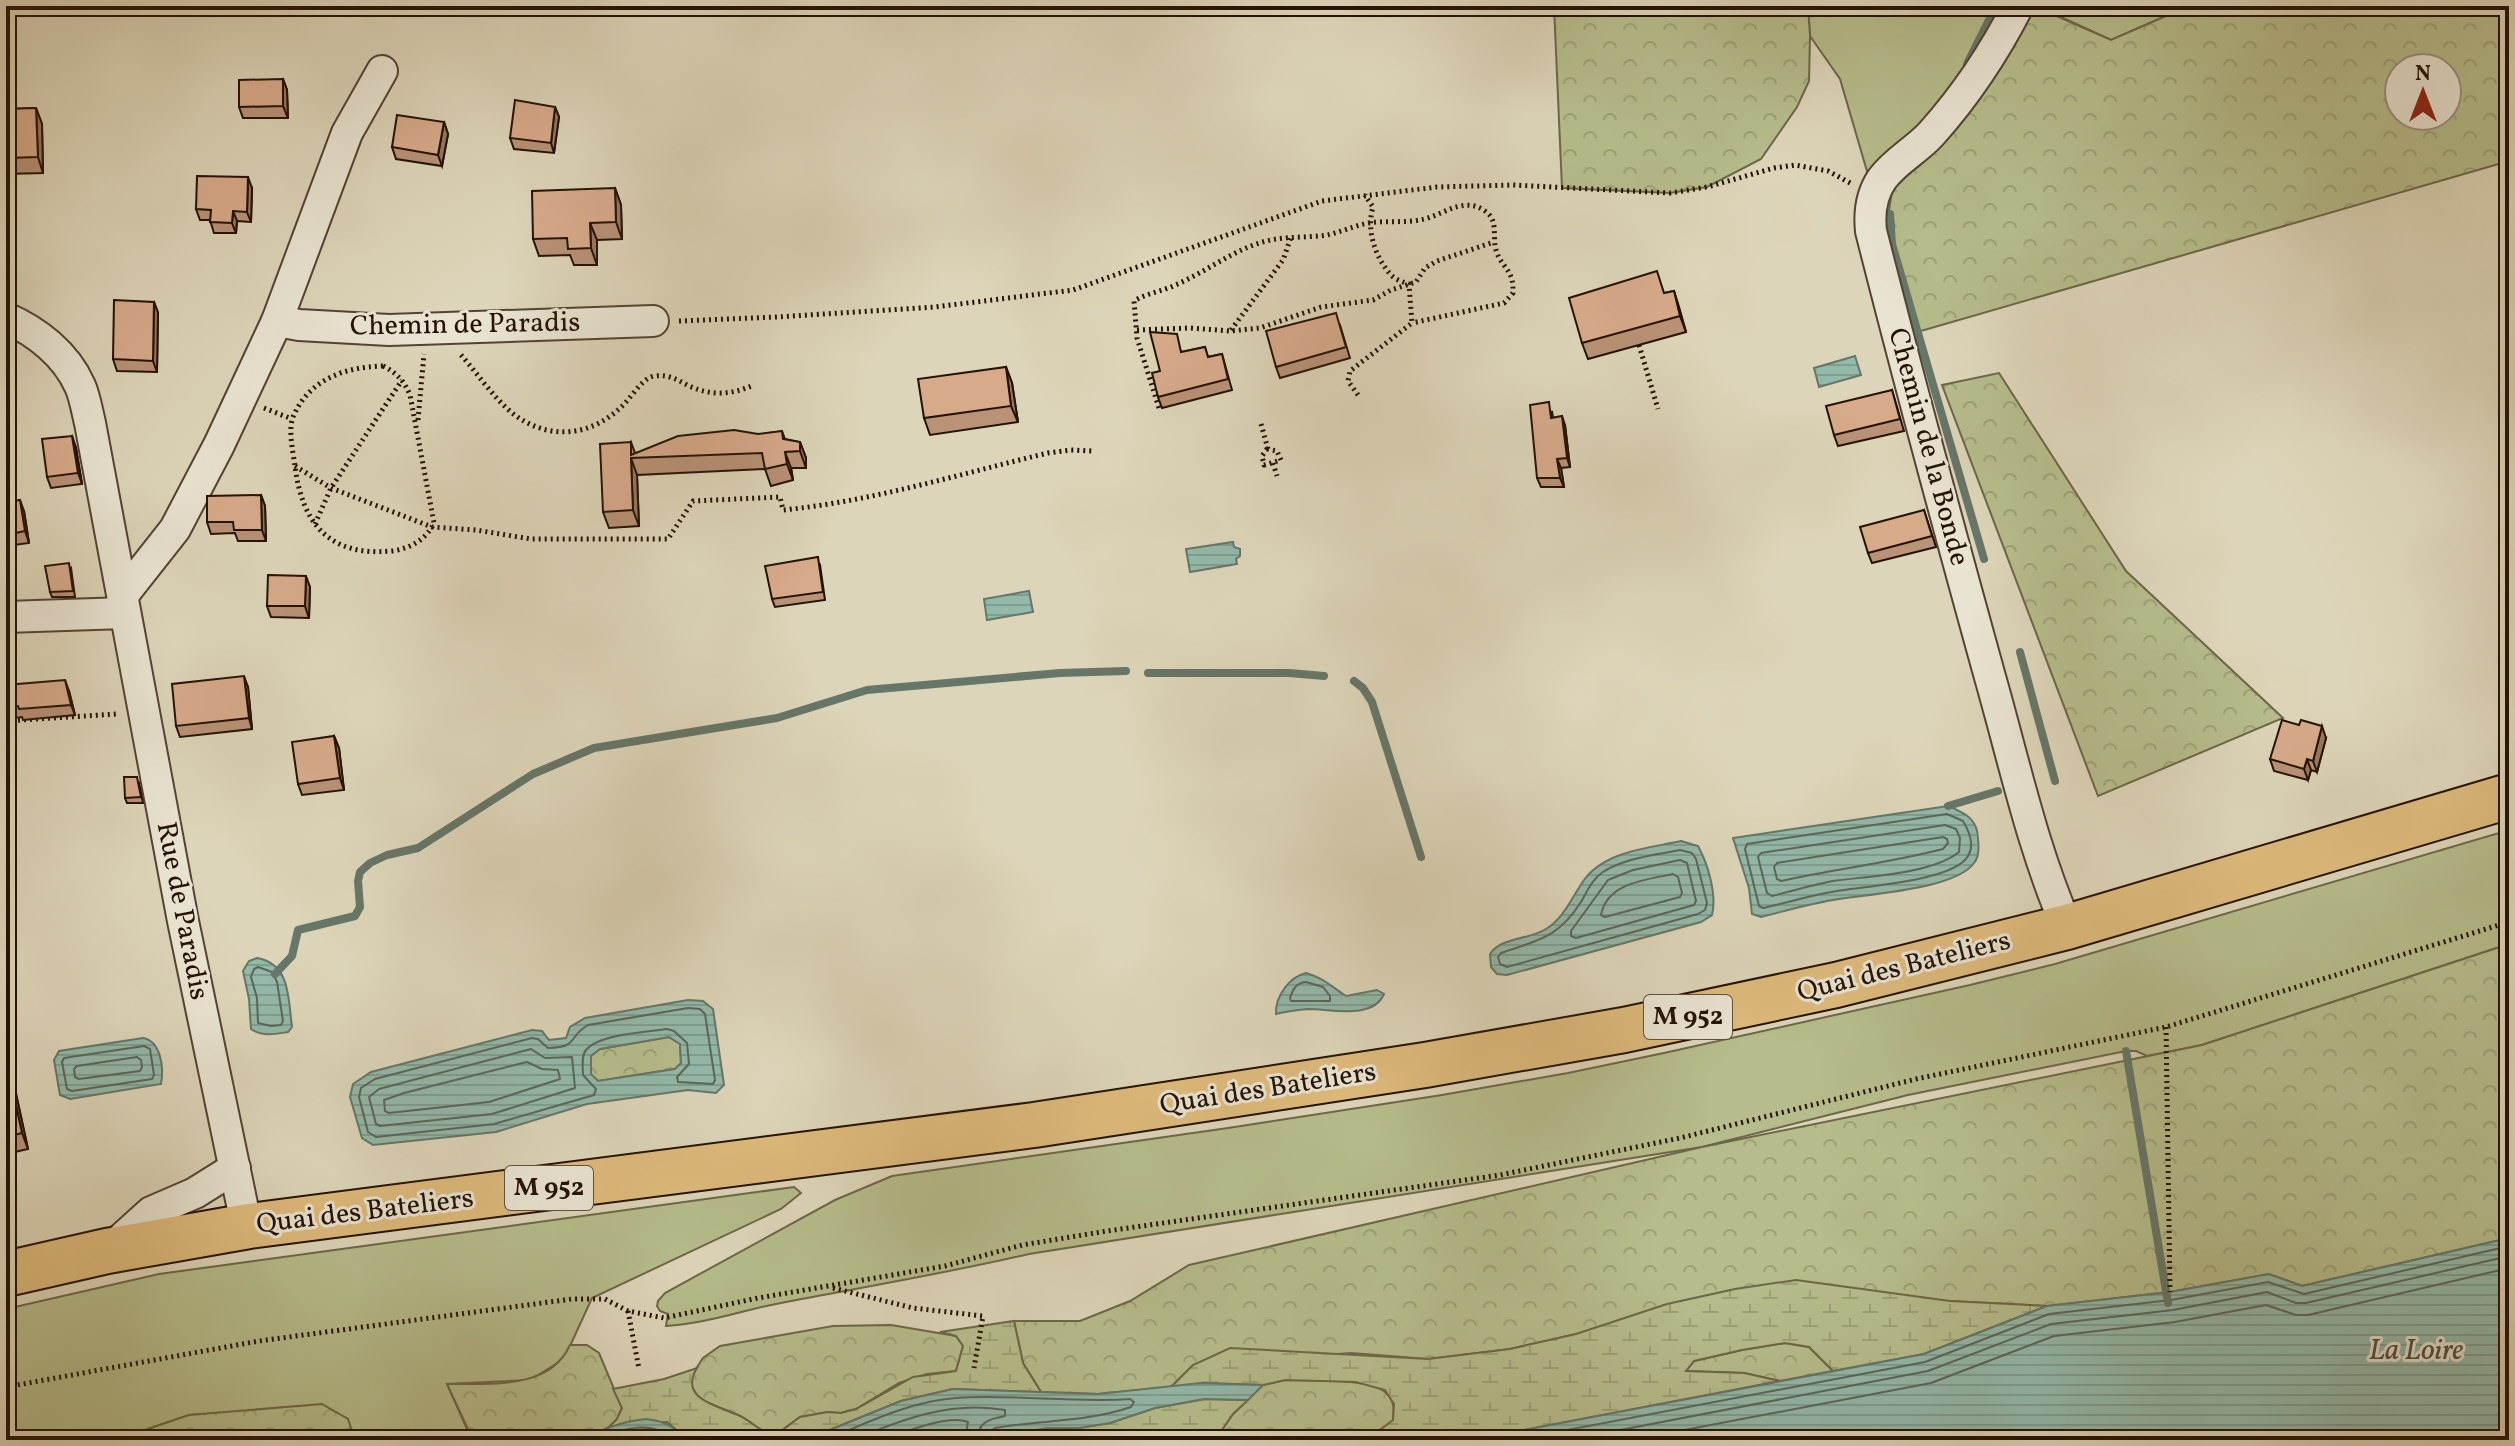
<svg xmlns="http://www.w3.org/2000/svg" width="2515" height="1446" viewBox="0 0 2515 1446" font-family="Vollkorn,serif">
  <defs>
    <pattern id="forest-crowns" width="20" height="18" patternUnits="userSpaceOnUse" patternTransform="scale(2)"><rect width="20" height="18" fill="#b6bc8b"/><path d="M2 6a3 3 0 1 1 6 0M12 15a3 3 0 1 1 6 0" fill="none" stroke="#9ca176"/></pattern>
    <pattern id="wetland-marsh" width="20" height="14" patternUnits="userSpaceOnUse" patternTransform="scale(2)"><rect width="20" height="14" fill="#b6bc8b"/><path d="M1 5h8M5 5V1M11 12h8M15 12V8" fill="none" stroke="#9ca176"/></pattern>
    <pattern id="water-rules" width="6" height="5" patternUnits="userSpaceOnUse" patternTransform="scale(2)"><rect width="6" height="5" fill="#93b9aa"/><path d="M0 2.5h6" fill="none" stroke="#7e9e91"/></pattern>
  </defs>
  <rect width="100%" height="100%" fill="#ddd5b9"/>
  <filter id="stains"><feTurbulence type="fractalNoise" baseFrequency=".0025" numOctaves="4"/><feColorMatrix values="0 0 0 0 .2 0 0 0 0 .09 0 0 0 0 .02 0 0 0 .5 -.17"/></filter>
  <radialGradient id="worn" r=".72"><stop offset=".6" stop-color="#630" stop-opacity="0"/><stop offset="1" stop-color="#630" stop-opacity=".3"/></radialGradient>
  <g fill="#b6bc8b" stroke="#6c6748" stroke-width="2">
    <polygon points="1808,6 2018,6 1874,195 1840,79 1810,36"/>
    <polygon points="2037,6 2189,6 2111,40"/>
    <path d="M2509,830V944L2202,1045L2147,1056L2136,1051H2126L1908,1095L1702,1147L1029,1254C947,1273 864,1287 781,1303C743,1310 705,1324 666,1326L668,1314L660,1311L657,1306L658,1301L665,1293L835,1200L892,1176L1228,1128L1442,1095L1568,1073L1664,1053L1970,985L2055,964Z"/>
    <polygon points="794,1187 801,1193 781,1209 592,1298 564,1359 530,1380 447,1384 471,1438 383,1436 354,1440 254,1411 189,1415 136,1433 107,1440 6,1440 6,1309 159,1274"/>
  </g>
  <g fill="url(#forest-crowns)" stroke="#6c6748" stroke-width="2" fill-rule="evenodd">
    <polygon points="1554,6 1808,6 1810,36 1809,81 1797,107 1761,159 1707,187 1670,193 1562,188"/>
    <path d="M2034,6L2111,40L2189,6H2509V161L1914,333L1886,230L1893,184L1990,81ZM2399,68H2447V116H2399Z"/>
    <polygon points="1999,373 2126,571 2283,718 2098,796 1942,385"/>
    <polygon points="2509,944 2509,1238 2302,1286 2269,1274 2170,1292 2047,1306 1950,1301 1576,1334 1510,1349 1428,1359 1351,1353 1193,1365 1171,1387 1098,1394 1041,1392 1023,1363 1014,1321 1080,1321 1130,1301 1189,1265 1702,1147 2202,1045"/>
    <polygon points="669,1037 680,1044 681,1063 675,1069 598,1081 590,1074 591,1056 600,1049"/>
    <polygon points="891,1325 956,1336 963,1346 956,1371 927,1374 899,1383 856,1409 841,1413 828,1412 800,1417 777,1434 763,1432 740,1416 699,1399 691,1385 692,1375 703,1358 720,1346 833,1326"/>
    <polygon points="1785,1343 1809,1347 1833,1371 1780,1381 1744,1373 1686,1371 1694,1361 1742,1350"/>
    <path d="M570,1345H587L599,1353L622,1408L617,1419L609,1427L584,1440H473L447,1384C489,1383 549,1391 570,1345Z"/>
    <path d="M1285,1380C1308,1381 1370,1378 1385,1392C1395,1400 1394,1410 1393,1421L1377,1432L1350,1440H1215L1233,1414L1263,1385Z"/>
    <polygon points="322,1404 348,1419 355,1440 107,1440 136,1433 189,1415"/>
  </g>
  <g fill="url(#wetland-marsh)" stroke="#6c6748" stroke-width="2">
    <polygon points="1796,1280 1950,1301 2047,1306 1924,1354 1833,1371 1809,1347 1785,1343 1742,1350 1694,1361 1686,1371 1744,1373 1780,1381 1472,1440 1350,1440 1377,1432 1393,1420 1394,1404 1385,1390 1356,1382 1285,1380 1263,1385 1202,1383 1171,1387 1193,1365 1230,1348 1428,1359 1510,1349 1576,1334 1667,1304 1735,1289"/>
    <path d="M1014,1321L1023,1363L1041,1392L953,1389L901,1401L805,1440H694L680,1433L667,1422L609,1427L617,1419L622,1408L613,1389L664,1379L697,1368C678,1399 718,1406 738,1415C754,1422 757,1432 777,1434L800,1417L828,1412L841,1413L856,1409L913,1377L956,1371L963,1346L956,1336L940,1332Z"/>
    <polygon points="1205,1399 1248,1400 1233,1414 1215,1440 976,1440 1047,1428 1079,1428 1110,1423 1155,1408"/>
    <polygon points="383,1436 424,1436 473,1440 354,1440"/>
  </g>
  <g fill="url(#water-rules)" stroke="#667668" stroke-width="2" fill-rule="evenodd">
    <polygon points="1855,356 1861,375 1819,387 1814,368"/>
    <polygon points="1233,542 1234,547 1240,549 1240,556 1236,559 1237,564 1190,572 1186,549"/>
    <polygon points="1029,591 1033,612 987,620 984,599"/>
    <path d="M1948,806C1965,813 1978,819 1978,839C1979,847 1979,857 1974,863C1955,890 1865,894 1833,900C1809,904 1785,911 1761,917L1752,914L1749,888L1733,838Z"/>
    <path d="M1681,841L1698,846C1708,864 1717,895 1712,915L1701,922L1507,975L1497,974L1491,967L1490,954C1501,937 1529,940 1546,929C1564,918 1572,897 1584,880C1605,851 1649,848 1681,841Z"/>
    <path d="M257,958C291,964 288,999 292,1027L288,1032C276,1034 262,1037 251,1029L249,999L243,971L249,961Z"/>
    <path d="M1306,973C1326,979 1330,986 1346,996L1377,990L1384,994C1373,1020 1330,1009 1308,1009C1297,1010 1287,1011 1276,1014C1275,997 1289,977 1306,973Z"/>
    <path d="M688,1000L703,1001L713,1009L724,1085L716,1093L688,1090L587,1104L496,1132L373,1145L362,1138L350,1097L353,1084L371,1072L532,1030L542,1031L549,1040L566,1038L570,1027L585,1018ZM669,1037L680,1044L681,1063L675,1069L598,1081L591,1074V1056L600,1049Z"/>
    <path d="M143,1038C161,1041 164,1068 161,1084L70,1099L60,1095L54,1060L59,1051Z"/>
    <polygon points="2509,1238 2509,1440 1472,1440 1924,1354 2047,1306 2170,1292 2269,1274 2302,1286"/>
    <polygon points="1201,1383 1263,1385 1248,1400 1204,1399 1155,1408 1110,1423 1079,1428 1047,1428 976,1440 805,1440 901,1401 953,1389 1098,1394"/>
    <path d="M646,1419C672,1422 672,1430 694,1440H584C604,1428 623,1421 646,1419Z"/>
  </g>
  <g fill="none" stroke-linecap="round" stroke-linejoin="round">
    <g stroke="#5b6658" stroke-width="2">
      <path d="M1947,814L1963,821C1969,831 1975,845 1968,856C1953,882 1860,886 1831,892C1808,896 1786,903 1763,908L1759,906L1745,849L1747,844Z"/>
      <path d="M1945,825L1956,829L1960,838L1959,852C1932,874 1868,876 1833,881C1812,885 1792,891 1772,896L1767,893L1758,857L1761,853Z"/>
      <path d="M1943,837L1947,839L1948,843L1943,849C1889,863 1835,869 1781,881L1777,879L1774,867L1777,863Z"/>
      <path d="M1680,850L1692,853L1696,859L1707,903L1705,910L1698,914L1507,967L1500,964L1498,957L1501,953C1539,940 1558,938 1581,902C1587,892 1592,879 1603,872C1624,858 1656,855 1680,850Z"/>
      <polygon points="1680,860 1687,863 1696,901 1694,905 1576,938 1571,936 1571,931 1608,880 1633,870"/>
      <path d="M1673,874L1678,877L1682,893L1680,897L1605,917L1601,915C1607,883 1645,880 1673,874Z"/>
      <polygon points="258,967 272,972 277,982 283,1021 281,1025 271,1026 258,1023 257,998 251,977 254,969"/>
      <path d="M1306,982L1323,987L1330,996V1001H1291L1290,998C1293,989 1296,983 1306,982Z"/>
      <path d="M688,1008L700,1009L705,1014L715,1080L713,1084L678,1082L677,1077L689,1064L687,1043L674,1031L667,1029C648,1032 599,1034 586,1050C581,1056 583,1067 583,1075L596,1089L594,1095L494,1124L376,1137L368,1132L359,1097L361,1088L375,1079L532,1038L538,1039L548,1048C580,1047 566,1038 588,1025Z"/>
      <polygon points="144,1046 150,1049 154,1075 152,1079 72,1091 67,1089 62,1062 64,1058"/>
      <polygon points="531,1049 545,1058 572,1057 575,1088 492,1114 380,1126 376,1124 369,1097 379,1089"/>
      <polygon points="137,1057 141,1060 142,1067 140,1071 79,1079 75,1077 74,1069 77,1066"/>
      <polygon points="527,1062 542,1069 558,1070 560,1079 489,1102 389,1113 385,1111 384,1100 404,1093"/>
      <path d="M600,1440C623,1426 654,1421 675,1440"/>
      <path d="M826,1440C866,1423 911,1401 956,1398C1013,1394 1072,1403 1130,1399L1134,1402L1131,1407C1087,1422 1041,1420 995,1428L988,1433L987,1440"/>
      <path d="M852,1440C901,1420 951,1400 1005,1410V1416C989,1419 978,1422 977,1440"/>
      <path d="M884,1440C904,1432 949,1414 968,1422L965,1440"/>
      <polyline points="1515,1440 1925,1362 2049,1314 2171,1300 2268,1282 2304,1294 2509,1246"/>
      <polyline points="1568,1440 1928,1371 2051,1324 2173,1310 2267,1292 2296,1303 2306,1303 2509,1256"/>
      <polyline points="1632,1440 1931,1383 2054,1336 2175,1322 2266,1305 2296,1315 2308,1315 2509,1268"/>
    </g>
    <g stroke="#667668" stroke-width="8">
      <polyline points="1967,64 1996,6"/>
      <polyline points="1890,214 1892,244 1984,559"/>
      <polyline points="2020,652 2055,781"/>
      <polyline points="1148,673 1289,673 1324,676"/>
      <polyline points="1354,681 1363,688 1372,702 1421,857"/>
      <polyline points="1948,806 1998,791"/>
      <polyline points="275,974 292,956 298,930 355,916 360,907 358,881 360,872 370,863 387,855 418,848 533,774 594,748 777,718 867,690 1060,673 1126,671"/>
      <polyline points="2126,1051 2168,1303"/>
    </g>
    <defs>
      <g id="minor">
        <path d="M2018,6C1995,51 1966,95 1932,133C1917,150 1896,160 1882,179C1871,195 1869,212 1871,231C1909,381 1949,529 1990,677C2014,761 2032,847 2067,927"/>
        <path d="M6,318C36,331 66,354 80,386C85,397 87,411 90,423L183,921L243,1209L249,1226"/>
        <polyline points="277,321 299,325 389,330 653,321"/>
        <polyline points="123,595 175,529 219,445 277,321 347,133 382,71"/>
        <polyline points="6,617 125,613"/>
        <polyline points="109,1250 151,1212 195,1193 235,1168"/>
      </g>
      <polyline id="primary" points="6,1274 107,1251 249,1226 1034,1125 1425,1065 1624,1030 1836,985 2067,927 2509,796"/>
    </defs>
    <use href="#minor" stroke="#524333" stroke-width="34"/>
    <use href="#primary" stroke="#231206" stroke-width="48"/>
    <g stroke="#231206" stroke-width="5" stroke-dasharray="2 4" stroke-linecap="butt">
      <polyline points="679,321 777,317 935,307 1073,290 1322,201 1437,187 1513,185 1670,193 1707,187 1774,168 1795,165 1828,171 1852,184"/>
      <polyline points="1137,330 1190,328 1230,331 1260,328 1321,307 1373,300 1391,290 1416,282 1425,268 1437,261 1494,242"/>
      <polyline points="1231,330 1283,260 1291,237"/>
      <polyline points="1639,345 1658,409"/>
      <path d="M461,355C479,375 501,409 524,421C557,440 594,433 620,408C631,399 642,377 655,376C668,374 678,380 689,386C712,396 731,395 754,385"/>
      <path d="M383,366C397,373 404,381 410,395L434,523C426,540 409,549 391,551C329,557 302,523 295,466C293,452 288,430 293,417C309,379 345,367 383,366Z"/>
      <path d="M1358,395L1348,381L1350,371L1412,323L1409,284C1403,282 1396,280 1391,275C1375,257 1366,230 1373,207L1365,195"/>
      <polyline points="264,408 292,419"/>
      <path d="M1159,408L1137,338L1134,301C1147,293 1160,292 1173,286C1205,273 1232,250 1266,241C1286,236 1307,238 1327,235C1341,232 1354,226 1368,223C1388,220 1408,224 1428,218C1447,212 1465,197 1485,211C1499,220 1492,237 1496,250C1501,268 1514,268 1513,293L1504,303L1412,323"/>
      <polyline points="418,420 424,354"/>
      <polyline points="1261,424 1268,449"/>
      <polygon points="1267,449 1277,451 1281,460 1264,465 1262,456"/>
      <polyline points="1273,463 1277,476"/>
      <path d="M295,466L331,488L432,527L476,530L531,539H668L693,501L780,497L783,510C874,501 959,474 1048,453L1071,450L1092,451"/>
      <polyline points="315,524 331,488 402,380"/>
      <polyline points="6,721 117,714"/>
      <polyline points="2166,1027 2170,1292"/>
      <polyline points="833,1288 913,1308 983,1316 974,1368"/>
      <polyline points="628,1311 639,1369"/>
      <polyline points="6,1387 259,1341 572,1299 605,1299 628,1311 664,1318 758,1298 945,1266 1022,1245 1107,1231 1500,1175 1680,1138 1916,1079 2166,1027 2509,922"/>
    </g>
    <use href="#minor" stroke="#e9e4d2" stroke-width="30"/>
    <use href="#primary" stroke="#deba7c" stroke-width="44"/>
  </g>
  <g fill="#b99277" stroke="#231206" stroke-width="2">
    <polygon points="283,79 287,90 288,118 243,118 239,107"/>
    <polygon points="6,107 6,109 36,108 42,124 43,173 6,174"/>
    <polygon points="555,107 559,117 554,153 514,149 510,138"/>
    <polygon points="444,122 448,134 442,166 396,159 392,147"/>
    <polygon points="252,188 251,222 237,221 236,233 214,233 210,220 200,220 196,209"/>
    <polygon points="615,188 621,205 622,239 597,240 597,265 574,265 570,255 539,256 533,239"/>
    <polygon points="1674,291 1686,332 1588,359 1582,343 1665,293"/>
    <polygon points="154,302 158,313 157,372 117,371 113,359"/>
    <polygon points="1340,325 1350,358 1280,378 1276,367"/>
    <polygon points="1205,347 1208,357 1222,354 1232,390 1162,408 1158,397 1160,371 1182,352"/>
    <polygon points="1006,367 1012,383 1018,422 930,435 924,418"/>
    <polygon points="1892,390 1904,431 1838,446 1834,435"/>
    <polygon points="1552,411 1553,418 1565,425 1570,467 1561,468 1564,487 1541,487 1537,478"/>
    <polygon points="782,431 785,439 800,442 806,458 806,468 791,468 793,480 771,486 765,469 637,475 639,526 609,528 603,512 631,442 635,453"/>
    <polygon points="72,436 76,448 82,484 51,488 47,477"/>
    <polygon points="261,495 265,506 266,541 238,541 235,533 211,534 207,522"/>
    <polygon points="6,502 24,511 29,543 6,546"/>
    <polygon points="1924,510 1936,547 1872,563 1868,553"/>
    <polygon points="820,565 825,600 775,607 772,599"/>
    <polygon points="71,568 75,597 52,597 50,592"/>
    <polygon points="310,587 309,618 271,617 267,606"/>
    <polygon points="6,641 12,646 16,671 6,673"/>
    <polygon points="248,687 252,729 180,737 176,726"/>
    <polygon points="69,691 75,715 23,720 22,717 14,718 10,707"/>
    <polygon points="334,736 339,748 344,790 302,795 298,784"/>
    <polygon points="2326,738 2317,772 2311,770 2308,780 2274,771 2270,759"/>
    <polygon points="139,783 143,803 127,803 125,798"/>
    <polygon points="9,1073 15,1089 28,1149 6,1154 6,1074"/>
  </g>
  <g fill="#967761" stroke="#231206" stroke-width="2">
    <polygon points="283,79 287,90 288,118 283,106"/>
    <polygon points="555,107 559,117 554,153 551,143"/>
    <polygon points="36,108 42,124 43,173 38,157"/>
    <polygon points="444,122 448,134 442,166 438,155"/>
    <polygon points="248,177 252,188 251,222 247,212"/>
    <polygon points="615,188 621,205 622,239 616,222"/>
    <polygon points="233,211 237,221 236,233 232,223"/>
    <polygon points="590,223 597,240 597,265 591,248"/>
    <polygon points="1674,291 1679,307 1686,332 1680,316"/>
    <polygon points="154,302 158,313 157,372 153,361"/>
    <polygon points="1006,367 1012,383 1018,422 1011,406"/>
    <polygon points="1562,416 1565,425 1570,467 1567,458"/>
    <polygon points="72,436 76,448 82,484 78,473"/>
    <polygon points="800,442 806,458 806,468 800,451"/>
    <polygon points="785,452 791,468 793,480 787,464"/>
    <polygon points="631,458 637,475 639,526 633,510"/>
    <polygon points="1557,459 1561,468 1564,487 1560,478"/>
    <polygon points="261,495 265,506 266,541 262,530"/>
    <polygon points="20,500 24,511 29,543 25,531"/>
    <polygon points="306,576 310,587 309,618 305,606"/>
    <polygon points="244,676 248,687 252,729 249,718"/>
    <polygon points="65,680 69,691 75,715 71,705"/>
    <polygon points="2322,726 2326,738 2317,772 2313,761"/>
    <polygon points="334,736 339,748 344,790 340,778"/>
    <polygon points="2307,759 2311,770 2308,780 2304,769"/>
    <polygon points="9,1073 15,1089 28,1149 22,1133"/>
  </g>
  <g fill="#d7aa8a" stroke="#231206" stroke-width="2">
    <polygon points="283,79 283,106 239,107 239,80"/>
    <polygon points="515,100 555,107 551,143 510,138"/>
    <polygon points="36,108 38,157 6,158 6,109"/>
    <polygon points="397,115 444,122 438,155 392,147"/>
    <polygon points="197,176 248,177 247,212 233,211 232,223 210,222 211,210 196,209"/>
    <polygon points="615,188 616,222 590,223 591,248 568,249 567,238 533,239 532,191"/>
    <polygon points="1657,271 1664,293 1674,291 1680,316 1582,343 1569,298"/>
    <polygon points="114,300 154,302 153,361 113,359"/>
    <polygon points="1336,313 1346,347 1276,367 1266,331"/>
    <polygon points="1150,332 1177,334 1181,352 1205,347 1208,357 1222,354 1228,379 1158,397 1152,373 1160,371"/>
    <polygon points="1006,367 1011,406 924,418 918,379"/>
    <polygon points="1892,390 1900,419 1834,435 1826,406"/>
    <polygon points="1549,402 1551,418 1562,416 1567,458 1557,459 1560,478 1537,478 1530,405"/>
    <polygon points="734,430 758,434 782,431 783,439 800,442 800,451 785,452 787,464 765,469 762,453 631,458 633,510 603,512 600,444 631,442 631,455 678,436"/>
    <polygon points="72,436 78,473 47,477 42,439"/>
    <polygon points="261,495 262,530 234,530 233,522 207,522 207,496"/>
    <polygon points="20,500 25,531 6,535 6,502"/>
    <polygon points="1924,510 1932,536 1868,553 1860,527"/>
    <polygon points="818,557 823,592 772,599 765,566"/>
    <polygon points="69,563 73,591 50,592 45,566"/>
    <polygon points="268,575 306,576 305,606 267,606"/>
    <polygon points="6,641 10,641 14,665 6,667"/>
    <polygon points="244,676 249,718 176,726 172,684"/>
    <polygon points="65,680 71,705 19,709 18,706 10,707 6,685"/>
    <polygon points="2282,720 2299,725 2301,720 2322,726 2313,761 2307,759 2304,769 2270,759"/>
    <polygon points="334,736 340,778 298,784 292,742"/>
    <polygon points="124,777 137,777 141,797 125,798"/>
    <polygon points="9,1073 22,1133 6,1137 6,1074"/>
  </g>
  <g text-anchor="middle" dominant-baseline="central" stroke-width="6" stroke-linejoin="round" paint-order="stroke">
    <g fill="#e9e4d2" stroke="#5e5143" stroke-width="2">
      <rect x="1644" y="995" width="88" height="44" rx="6"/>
      <rect x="505" y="1166" width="88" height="44" rx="6"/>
    </g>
    <g font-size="26" font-weight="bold" fill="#231206">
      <text x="1688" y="1017">M 952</text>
      <text x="549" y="1188">M 952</text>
    </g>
    <g font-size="28" fill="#231206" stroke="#e9e4d2">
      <text transform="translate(465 325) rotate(-1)">Chemin de Paradis</text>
      <text transform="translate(1928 447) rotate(75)">Chemin de la Bonde</text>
      <text transform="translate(182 911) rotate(79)">Rue de Paradis</text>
      <text transform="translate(1904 967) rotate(-14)">Quai des Bateliers</text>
      <text transform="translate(1268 1089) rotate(-9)">Quai des Bateliers</text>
      <text transform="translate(365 1212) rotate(-7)">Quai des Bateliers</text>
    </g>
    <g font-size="30" font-style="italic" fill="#4a4c3f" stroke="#e9e4d2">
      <text x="2416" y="1351">La Loire</text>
    </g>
  </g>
  <rect width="2515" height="1446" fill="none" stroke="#ddd5b9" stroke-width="32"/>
  <rect x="8" y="8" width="2499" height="1430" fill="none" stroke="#231206" stroke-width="4"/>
  <rect x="16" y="16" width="2483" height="1414" fill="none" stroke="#231206" stroke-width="2"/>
  <g transform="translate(2423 92)"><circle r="38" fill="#e9e4d2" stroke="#9a9080" stroke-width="2"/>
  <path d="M0-6L14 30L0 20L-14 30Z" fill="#8f2418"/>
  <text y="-12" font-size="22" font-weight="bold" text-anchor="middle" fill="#231206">N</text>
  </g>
  <rect width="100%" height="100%" filter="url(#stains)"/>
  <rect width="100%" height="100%" fill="url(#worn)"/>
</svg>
